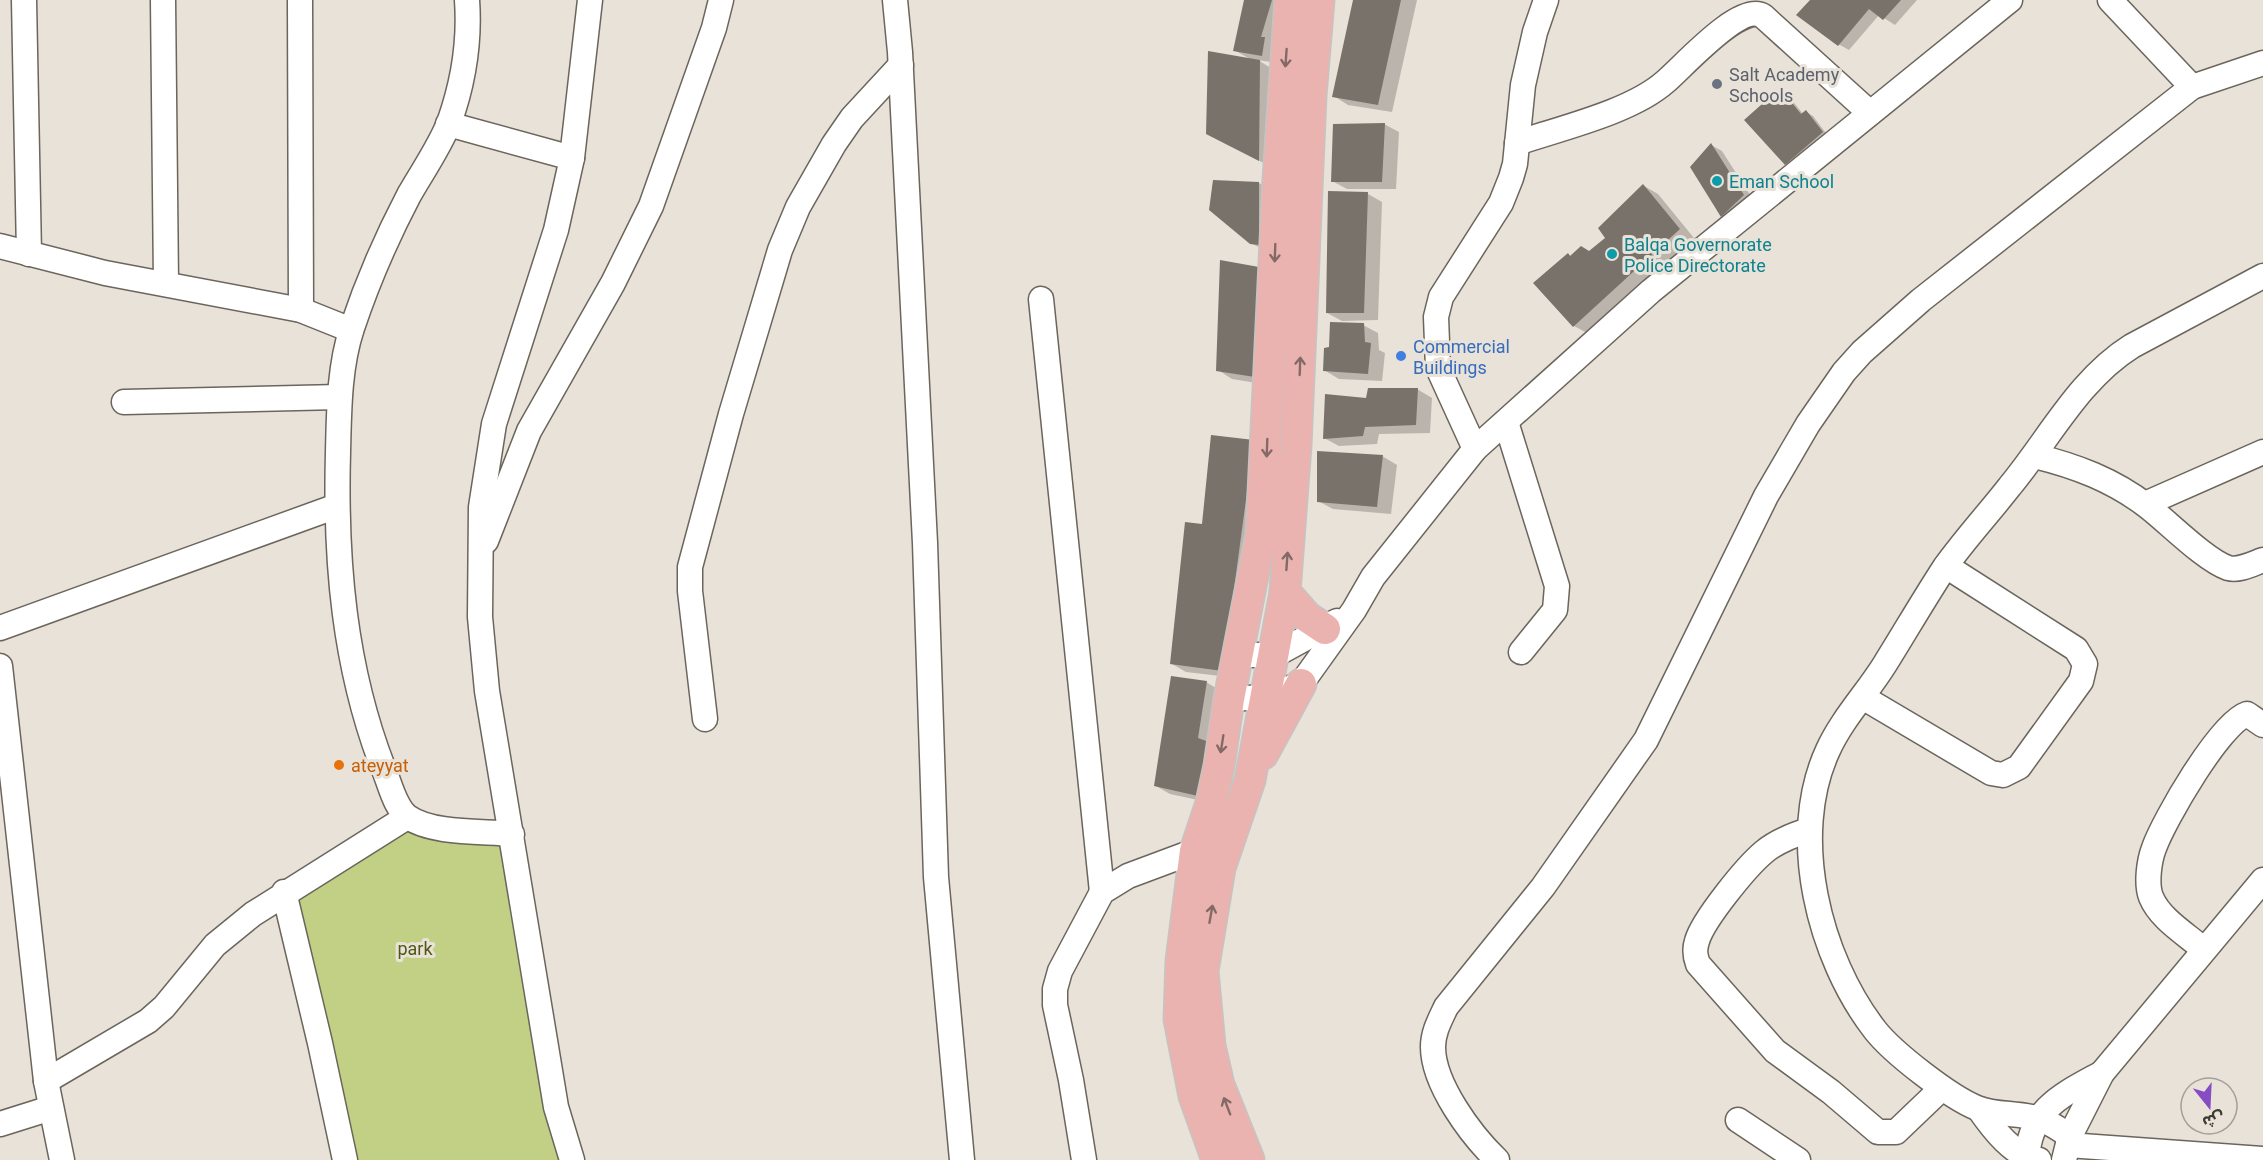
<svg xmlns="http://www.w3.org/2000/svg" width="2263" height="1160" viewBox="0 0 2263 1160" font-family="Roboto,'Noto Sans Arabic',sans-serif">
  <rect width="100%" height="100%" fill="#e9e2d8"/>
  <polygon fill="#c1d085" points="407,817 512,834 572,1160 346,1160 284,892"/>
  <g fill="#0003">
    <polygon points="1245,0 1288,0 1277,63 1258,60 1274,70 1273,168 1222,141 1250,59 1234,50"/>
    <polygon points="1354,0 1417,0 1392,112 1348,105 1334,96"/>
    <polygon points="1812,0 1917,0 1895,25 1879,15 1849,50 1838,44"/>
    <polygon points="1780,90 1787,94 1803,114 1806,112 1813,116 1828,136 1793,168 1786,164"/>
    <polygon points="1384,124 1399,132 1396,189 1347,189 1332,181"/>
    <polygon points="1711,145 1722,151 1754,201 1733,222 1722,216 1692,167"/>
    <polygon points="1259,183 1273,191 1266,251 1251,243"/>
    <polygon points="1644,186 1658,194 1694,238 1589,334 1574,326 1535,283 1568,254 1572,257 1590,253 1607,238"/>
    <polygon points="1368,194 1382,202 1378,320 1342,321 1327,313"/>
    <polygon points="1222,262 1269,385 1232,379 1218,370"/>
    <polygon points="1363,325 1378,333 1379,350 1385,353 1382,381 1339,379 1324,370 1330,348"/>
    <polygon points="1417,389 1432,398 1430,433 1379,434 1377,444 1339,446 1324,438 1367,399"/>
    <polygon points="1253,441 1238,678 1186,672 1172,664 1203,525"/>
    <polygon points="1382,456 1397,465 1391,514 1333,509 1318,501"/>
    <polygon points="1206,682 1221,691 1212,803 1170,794 1156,786"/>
  </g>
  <g fill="#79726a">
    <polygon points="1244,0 1272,0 1261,37 1265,37 1262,56 1233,51"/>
    <polygon points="1353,0 1401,0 1378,105 1332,97"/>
    <polygon points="1810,0 1901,0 1883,20 1869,9 1838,46 1796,15"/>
    <polygon points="1208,51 1260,60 1259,161 1206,134"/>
    <polygon points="1780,88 1801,114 1806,110 1823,132 1785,165 1744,120"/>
    <polygon points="1385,123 1382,182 1331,182 1333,124"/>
    <polygon points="1711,143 1744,195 1721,217 1690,167"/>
    <polygon points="1213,180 1259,182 1259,245 1250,244 1209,210"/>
    <polygon points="1643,184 1680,229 1573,327 1533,283 1568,253 1570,256 1581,246 1589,251 1605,238 1598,228"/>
    <polygon points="1328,191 1368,192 1364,313 1326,313"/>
    <polygon points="1220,260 1259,267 1255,377 1216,371"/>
    <polygon points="1330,322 1364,323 1365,342 1371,343 1368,374 1323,371 1324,348 1329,347"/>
    <polygon points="1368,388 1418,388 1416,425 1365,427 1363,436 1323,439 1325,394 1366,398"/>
    <polygon points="1211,435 1254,440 1223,671 1170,664 1185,522 1202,524"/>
    <polygon points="1317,451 1383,455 1377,507 1317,502"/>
    <polygon points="1171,676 1207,681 1198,738 1209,742 1198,796 1154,786"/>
  </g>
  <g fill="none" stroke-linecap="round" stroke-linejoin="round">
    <defs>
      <g id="minor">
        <polyline points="24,0 29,254"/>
        <polyline points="163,0 166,284"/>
        <polyline points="300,0 301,310"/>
        <path d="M467,0C470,42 463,84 449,123C439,148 422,172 409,195C387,237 367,283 352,328C339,367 339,412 338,452C335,561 344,668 384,770C390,784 395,808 408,817C432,834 483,831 512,834"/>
        <polyline points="895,0 900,52 925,543 936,877 962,1160"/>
        <polyline points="2110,0 2192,87"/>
        <polyline points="448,124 572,158"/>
        <path d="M1517,143C1561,128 1631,112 1665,82C1683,67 1740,2 1763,16L1870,113"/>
        <polyline points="0,246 105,273 301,310 351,330"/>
        <polyline points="1041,299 1102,892"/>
        <polyline points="124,402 339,397"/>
        <polyline points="1506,422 1557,586 1555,610 1521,652"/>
        <polyline points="1475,449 1438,368 1436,317 1441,297 1501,203 1511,178 1515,164 1523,85 1535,32 1546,0"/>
        <path d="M2035,456C2076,466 2113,480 2147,506C2168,522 2205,560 2228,568C2239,571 2252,564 2263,560"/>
        <polyline points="2145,504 2263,452"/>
        <polyline points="486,541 529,431 613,283 651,206 714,28 721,0"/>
        <polyline points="0,628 337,506"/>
        <polyline points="1239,655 1275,655 1337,621"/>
        <polyline points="0,666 46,1081 62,1160"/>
        <polyline points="1864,698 1991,773 2003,775 2019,767 2081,681 2085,664 2076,649 1946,566"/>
        <polyline points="1229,699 1265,697 1301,684 1354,610 1373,577 1475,449 1651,291 2010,0"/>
        <polyline points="705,719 690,591 690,567 731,414 780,250 798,207 834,144 852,118 901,65"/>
        <path d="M1809,830C1793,835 1777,841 1764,852C1746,867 1703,920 1697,941C1694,950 1695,956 1698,964L1775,1051L1831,1092L1878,1132H1896L1941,1089"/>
        <polyline points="284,892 320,1043 345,1160"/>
        <path d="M2203,949C2186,934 2160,919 2151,897C2146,884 2149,861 2154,848C2164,820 2220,723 2247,714L2263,725"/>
        <polyline points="46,1081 148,1021 164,1007 215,945 253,914 407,817"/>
        <path d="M1979,1109C1993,1129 2014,1157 2039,1160"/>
        <polyline points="1738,1120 1798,1160"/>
        <polyline points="0,1124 51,1108"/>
        <path d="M2070,1136C2060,1130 2050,1122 2039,1119C2019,1112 1996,1116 1977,1108C1950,1097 1893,1053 1875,1030C1819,958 1788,836 1828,750C1842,719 1867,693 1885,664C1905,632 1924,599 1945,567C1965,539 1989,513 2010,486C2049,439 2079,379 2132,346L2263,276"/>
        <polyline points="2068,1145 2263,1159"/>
        <polyline points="572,1160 556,1107 487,691 480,617 481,507 494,424 556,230 572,158 590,0"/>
        <polyline points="1084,1160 1071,1080 1055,1005 1055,989 1060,971 1102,892 1128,876 1195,851"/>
        <path d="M1497,1160C1471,1135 1433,1084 1433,1047C1433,1032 1440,1020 1446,1007L1543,887L1646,740L1766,496L1808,424L1844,372L1862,352L1921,300L2192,87L2263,63"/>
        <path d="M2027,1160C2029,1109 2062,1095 2102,1073"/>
        <polyline points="2064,1160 2070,1136 2102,1073 2263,880"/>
      </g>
      <g id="major">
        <polyline points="1285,592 1307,617 1325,629"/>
        <polyline points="1263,754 1301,684"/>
        <polyline points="1217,1160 1194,1096 1179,1019 1181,961 1195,851 1211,803 1219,766 1229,699 1261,535 1278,180 1290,0"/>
        <polyline points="1249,1160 1219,1085 1210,1046 1203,971 1220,868 1250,780 1285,592 1296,445 1311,95 1319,0"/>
      </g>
    </defs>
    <use href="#minor" stroke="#6b655c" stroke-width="27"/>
    <use href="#major" stroke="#c5c4c3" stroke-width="33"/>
    <use href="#minor" stroke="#fff" stroke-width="24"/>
    <use href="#major" stroke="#ebb3b0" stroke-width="30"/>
  </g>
  <defs><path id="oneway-shaft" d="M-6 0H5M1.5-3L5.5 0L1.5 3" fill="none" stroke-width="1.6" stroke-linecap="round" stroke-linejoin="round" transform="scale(1.5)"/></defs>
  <g stroke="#836a67">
    <use href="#oneway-shaft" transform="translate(1286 58) rotate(94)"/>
    <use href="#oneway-shaft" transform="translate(1275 253) rotate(92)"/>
    <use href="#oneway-shaft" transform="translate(1300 366) rotate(-88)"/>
    <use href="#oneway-shaft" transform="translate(1267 448) rotate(92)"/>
    <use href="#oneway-shaft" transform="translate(1287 561) rotate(-86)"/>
    <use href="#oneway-shaft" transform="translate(1222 744) rotate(99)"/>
    <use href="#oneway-shaft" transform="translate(1211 914) rotate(-80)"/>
    <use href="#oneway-shaft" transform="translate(1227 1106) rotate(-111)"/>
  </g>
  <circle fill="#6b7280" stroke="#e9e2d8" stroke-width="2" cx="1717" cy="84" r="6"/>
  <g fill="#0f9aa8" stroke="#e9e2d8" stroke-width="2">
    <circle cx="1717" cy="181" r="6"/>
    <circle cx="1612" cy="254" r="6"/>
  </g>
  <circle fill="#3f7fe0" stroke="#e9e2d8" stroke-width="2" cx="1401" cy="356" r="6"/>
  <circle fill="#e8710a" stroke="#e9e2d8" stroke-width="2" cx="339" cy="765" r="6"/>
  <g text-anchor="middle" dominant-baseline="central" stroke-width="6" stroke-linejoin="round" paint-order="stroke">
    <g font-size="18" fill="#5b616d" stroke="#e9e2d8" text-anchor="start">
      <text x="1729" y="74">Salt Academy<tspan x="1729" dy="21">Schools</tspan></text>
    </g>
    <g font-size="18" fill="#0d838f" stroke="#e9e2d8" text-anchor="start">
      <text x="1729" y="181">Eman School</text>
      <text x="1624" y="244">Balqa Governorate<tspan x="1624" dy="21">Police Directorate</tspan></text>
    </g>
    <g font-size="18" fill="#366cbe" stroke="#e9e2d8" text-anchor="start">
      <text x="1413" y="346">Commercial<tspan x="1413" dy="21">Buildings</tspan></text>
    </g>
    <g font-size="18" fill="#c56008" stroke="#e9e2d8" text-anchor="start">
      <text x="351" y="765">ateyyat</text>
    </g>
    <g font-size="18" fill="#4f5914" stroke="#e9e2d8">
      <text x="415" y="948">park</text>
    </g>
  </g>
  <g transform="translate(2209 1106) rotate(162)"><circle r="28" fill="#e9e2d8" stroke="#a49f97" stroke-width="1.5"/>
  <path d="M0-4.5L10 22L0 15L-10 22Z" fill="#874cc3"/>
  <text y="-9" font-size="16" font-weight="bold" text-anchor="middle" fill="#3d3a36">ش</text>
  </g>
</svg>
